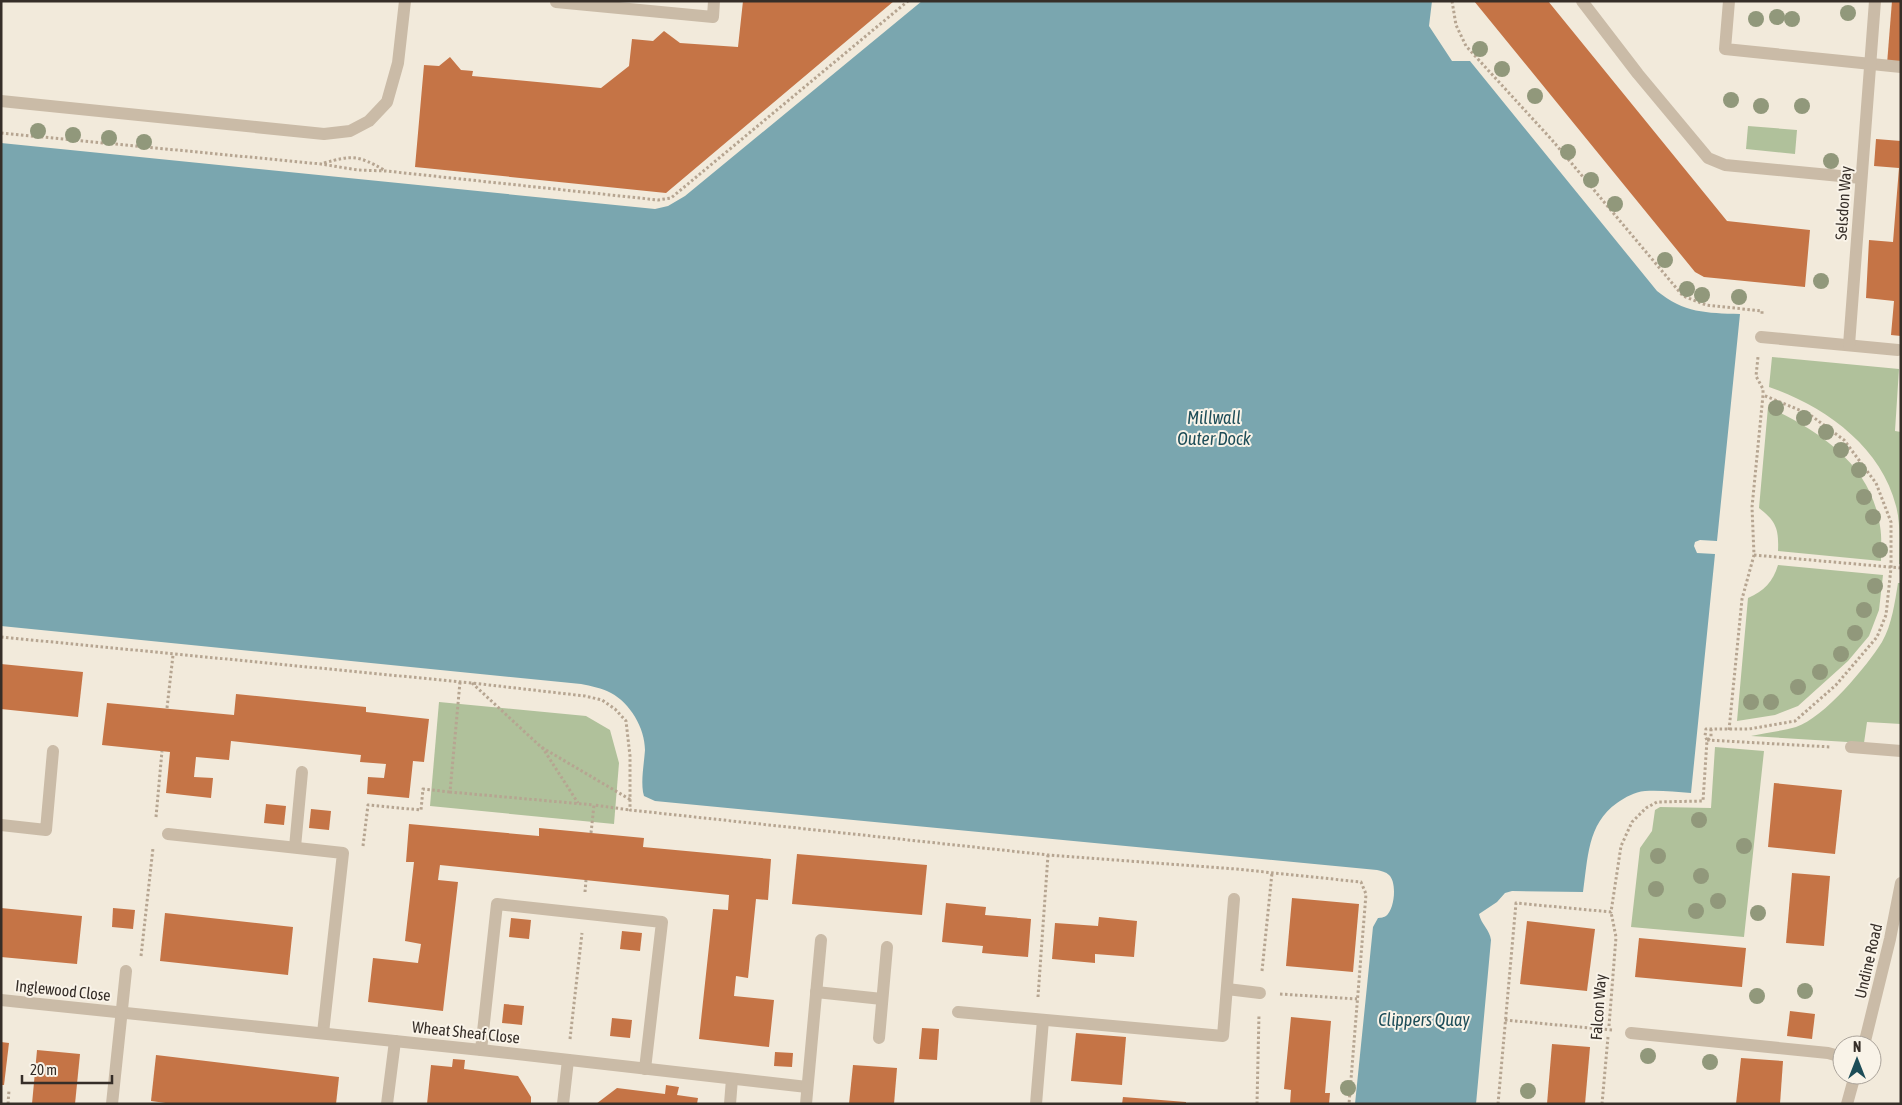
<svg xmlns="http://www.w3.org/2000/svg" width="1902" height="1105" viewBox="0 0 1902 1105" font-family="'Asap Condensed',sans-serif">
  <rect width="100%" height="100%" fill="#f2eadb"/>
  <g fill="#b0c19b">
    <polygon points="1748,126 1797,130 1795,154 1746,149"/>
    <path d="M1772,357L1899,369L1895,431L1901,432V564H1899C1899,545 1901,524 1896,506C1881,446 1824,406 1769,387Z"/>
    <path d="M1768,407C1819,431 1871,464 1880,526C1882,537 1881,549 1881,561L1778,551C1779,529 1776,521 1759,508Z"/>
    <path d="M1778,565L1883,575L1879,610L1869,636L1848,661L1798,706L1775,715L1737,721L1748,598C1764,591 1773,582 1778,565Z"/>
    <path d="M1898,583H1901V724L1867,722L1864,743L1751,736C1766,733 1782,731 1796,727C1824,718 1867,666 1882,642C1892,625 1895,601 1898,583Z"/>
    <polygon points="439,702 586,716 610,730 619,763 614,824 430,806"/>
    <polygon points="1715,747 1764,751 1744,937 1631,927 1640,848 1652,831 1655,810 1660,807 1711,808"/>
  </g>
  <path fill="#7aa6af" d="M922,1H1432L1429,26L1452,61H1470L1657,291C1684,313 1706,313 1740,314L1717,541L1700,540L1695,542L1694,546L1697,553L1715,554L1691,793C1676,792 1660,790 1645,791C1634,792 1626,797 1617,803C1587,824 1588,859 1583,892L1512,891L1505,893L1497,902L1479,914C1481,924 1490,930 1491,940L1476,1104H1355L1373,927L1378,918C1380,918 1385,917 1386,916C1395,909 1397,882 1389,875C1386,872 1381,871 1377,870L655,801L644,796L643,792C641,779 644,764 645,750C645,728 630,703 611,693C602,688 591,686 581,684L1,626V143L655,209L668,206L685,196Z"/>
  <g fill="#c57446">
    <polygon points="743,1 894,1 666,193 415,167 424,65 439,66 450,57 461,70 473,71 472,76 601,88 629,66 632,39 653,41 664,31 680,43 738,47"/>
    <polygon points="1474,1 1548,1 1727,221 1810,230 1805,287 1704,277 1695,272"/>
    <polygon points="1892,1 1901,1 1901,65 1887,64"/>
    <polygon points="1876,139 1901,141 1901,336 1891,335 1894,301 1866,298 1869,240 1893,242 1899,168 1874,166"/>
    <polygon points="1,664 83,672 78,717 1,709"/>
    <polygon points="236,694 366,707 366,712 429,719 424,762 413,761 409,798 367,794 368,777 384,778 386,764 360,762 361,755 231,741 229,760 196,757 194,777 213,778 211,798 166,793 170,752 102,745 107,703 234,715"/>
    <polygon points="1774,783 1842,790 1835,854 1768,847"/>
    <polygon points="266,804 286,806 284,825 264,823"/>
    <polygon points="311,809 331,811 329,830 309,828"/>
    <polygon points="409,824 539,836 539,828 644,838 643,847 771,859 768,900 756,899 748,978 736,976 734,996 774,1000 769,1047 699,1039 713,909 728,910 729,895 440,865 438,880 458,882 443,1011 368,1002 373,958 418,963 421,944 405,941 414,862 406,862"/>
    <polygon points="797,854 927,865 922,915 792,904"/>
    <polygon points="1792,873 1830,876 1824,946 1786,943"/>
    <polygon points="1292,898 1359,904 1353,972 1286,966"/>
    <polygon points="946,903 986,907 985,915 1031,919 1028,957 982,953 983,946 942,942"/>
    <polygon points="1,908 82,916 77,964 1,957"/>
    <polygon points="113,908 135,910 133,929 112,927"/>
    <polygon points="165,913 293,927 288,975 160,961"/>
    <polygon points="1099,917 1137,921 1134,957 1095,954 1095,963 1052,959 1055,923 1098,926"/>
    <polygon points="511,918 531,920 529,939 509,937"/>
    <polygon points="1527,921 1595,929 1587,991 1520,984"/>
    <polygon points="622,931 642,933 640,951 620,949"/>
    <polygon points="1639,938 1746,948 1742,987 1635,977"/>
    <polygon points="504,1004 524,1006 522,1025 502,1023"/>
    <polygon points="1790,1011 1815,1014 1812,1039 1787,1036"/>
    <polygon points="1291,1017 1331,1021 1325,1093 1330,1093 1329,1104 1290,1104 1291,1090 1284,1089"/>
    <polygon points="612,1018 632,1020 630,1038 610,1036"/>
    <polygon points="922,1028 939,1029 937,1060 919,1059"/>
    <polygon points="1076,1033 1126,1037 1122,1085 1071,1081"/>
    <polygon points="1,1042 9,1043 4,1085 1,1085"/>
    <polygon points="1552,1044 1590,1047 1585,1104 1547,1104"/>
    <polygon points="37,1050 80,1054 75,1104 32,1104"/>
    <polygon points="775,1052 793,1053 792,1067 774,1066"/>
    <polygon points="156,1055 339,1077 336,1104 173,1104 151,1101"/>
    <polygon points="1741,1058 1783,1061 1780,1104 1736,1104"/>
    <polygon points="453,1059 465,1060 464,1069 518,1076 531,1097 531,1104 427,1104 431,1065 452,1067"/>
    <polygon points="853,1065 897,1068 894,1104 849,1104"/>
    <polygon points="666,1085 679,1087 677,1095 698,1098 697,1104 596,1104 617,1088 665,1094"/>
    <polygon points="1123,1097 1186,1102 1186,1104 1122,1104"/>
  </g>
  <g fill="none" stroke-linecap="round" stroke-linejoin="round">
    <g stroke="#b6a591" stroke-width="3" stroke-dasharray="2.5 2.5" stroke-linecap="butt">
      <polyline points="1452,1 1456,25 1466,46 1552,140 1683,296 1706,305 1762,311 1762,316"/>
      <polyline points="1,133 321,164 358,170 386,171 658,200 671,198 908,1"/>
      <path d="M324,163C352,155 358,155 384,170"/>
      <polyline points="1754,555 1901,568"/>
      <polyline points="1,637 472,683 585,696 602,700 615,709 626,721 630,756 630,810 1048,855 1236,869 1361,882 1366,894 1349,1104"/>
      <polyline points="460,682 450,792 594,805"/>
      <polyline points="472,683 541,747 631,800"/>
      <polyline points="167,708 173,655"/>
      <polyline points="1729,730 1742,599 1754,555 1752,507 1763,395 1763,389 1756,376 1758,357"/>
      <polyline points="1707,740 1831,747"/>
      <polyline points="1708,740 1711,737 1711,729"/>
      <polyline points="542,747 578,803"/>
      <polyline points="156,817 162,751"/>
      <polyline points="591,833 594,805 630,810"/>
      <polyline points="363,846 368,805 421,810 423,789 450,792"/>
      <polyline points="585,892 586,880"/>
      <polyline points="141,956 153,848"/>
      <polyline points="1262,971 1272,873"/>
      <polyline points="1280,994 1357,999"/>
      <polyline points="1038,997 1048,855"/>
      <polyline points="1505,1020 1612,1030"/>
      <polyline points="1609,1026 1616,937 1611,912"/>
      <polyline points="570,1039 582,933"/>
      <polyline points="8,1104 9,1090"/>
      <polyline points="1257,1104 1259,1014"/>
      <polyline points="1498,1104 1516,903 1611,912 1621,846 1632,822 1646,808 1657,802 1703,801 1707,740 1705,736 1706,729 1749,729 1795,721 1836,685 1877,637 1886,615 1891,568 1891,522 1876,483 1844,440 1809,414 1763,395"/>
      <polyline points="1602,1104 1608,1037"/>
    </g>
    <g stroke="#cabba7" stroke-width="12">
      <polyline points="1582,1 1638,74 1708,158 1725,165 1861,178"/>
      <polyline points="1729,1 1725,49 1901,67"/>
      <polyline points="556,2 713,17 714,1"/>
      <polyline points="1,101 324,134 350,131 369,121 387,102 398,63 405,1"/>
      <polyline points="1761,337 1898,350"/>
      <polyline points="1849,345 1875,1"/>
      <polyline points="1851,747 1901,751"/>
      <polyline points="1,825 46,830 53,751"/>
      <polyline points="168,834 343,853 323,1033"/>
      <polyline points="295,847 302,772"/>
      <polyline points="1227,989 1260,993"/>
      <polyline points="816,992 882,999"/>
      <polyline points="1,1000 481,1050 807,1087"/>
      <polyline points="958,1012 1223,1036 1234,899"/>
      <polyline points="1631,1033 1828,1053 1842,1057"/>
      <polyline points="879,1038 887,947"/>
      <polyline points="1864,1045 1890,939 1901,883"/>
      <polyline points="481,1050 497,904 662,922 645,1069"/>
      <polyline points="112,1104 126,971"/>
      <polyline points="387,1104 395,1041"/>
      <polyline points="563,1104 568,1060"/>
      <polyline points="730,1104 732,1079"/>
      <polyline points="806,1104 821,940"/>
      <polyline points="1036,1104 1043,1020"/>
      <polyline points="1847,1104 1855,1075"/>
    </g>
  </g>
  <g fill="#91987b">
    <circle cx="1848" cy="13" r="8"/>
    <circle cx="1777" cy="17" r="8"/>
    <circle cx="1756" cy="19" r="8"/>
    <circle cx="1792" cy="19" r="8"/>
    <circle cx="1480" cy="49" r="8"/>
    <circle cx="1502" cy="69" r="8"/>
    <circle cx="1535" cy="96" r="8"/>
    <circle cx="1731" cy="100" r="8"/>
    <circle cx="1761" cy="106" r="8"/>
    <circle cx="1802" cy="106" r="8"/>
    <circle cx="38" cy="131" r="8"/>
    <circle cx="73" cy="135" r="8"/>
    <circle cx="109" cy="138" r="8"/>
    <circle cx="144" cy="142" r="8"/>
    <circle cx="1568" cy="152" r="8"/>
    <circle cx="1831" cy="161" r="8"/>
    <circle cx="1591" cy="180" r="8"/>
    <circle cx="1615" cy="204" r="8"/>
    <circle cx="1665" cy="260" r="8"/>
    <circle cx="1821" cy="281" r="8"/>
    <circle cx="1687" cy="289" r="8"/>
    <circle cx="1702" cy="295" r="8"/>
    <circle cx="1739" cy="297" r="8"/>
    <circle cx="1776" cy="408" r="8"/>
    <circle cx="1804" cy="418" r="8"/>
    <circle cx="1826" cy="432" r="8"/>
    <circle cx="1841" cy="450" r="8"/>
    <circle cx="1859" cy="470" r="8"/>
    <circle cx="1864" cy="497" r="8"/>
    <circle cx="1873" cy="517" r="8"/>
    <circle cx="1880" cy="550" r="8"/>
    <circle cx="1875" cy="586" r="8"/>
    <circle cx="1864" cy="610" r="8"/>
    <circle cx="1855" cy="633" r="8"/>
    <circle cx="1841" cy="654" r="8"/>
    <circle cx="1820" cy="672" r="8"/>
    <circle cx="1798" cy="687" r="8"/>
    <circle cx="1751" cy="702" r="8"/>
    <circle cx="1771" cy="702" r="8"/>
    <circle cx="1699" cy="820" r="8"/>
    <circle cx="1744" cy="846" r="8"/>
    <circle cx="1658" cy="856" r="8"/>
    <circle cx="1701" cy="876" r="8"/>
    <circle cx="1656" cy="889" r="8"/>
    <circle cx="1718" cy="901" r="8"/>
    <circle cx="1696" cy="911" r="8"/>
    <circle cx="1758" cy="913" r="8"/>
    <circle cx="1805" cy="991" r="8"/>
    <circle cx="1757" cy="996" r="8"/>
    <circle cx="1648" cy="1056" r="8"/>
    <circle cx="1710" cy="1062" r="8"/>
    <circle cx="1348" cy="1088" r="8"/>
    <circle cx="1528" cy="1091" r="8"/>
  </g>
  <g text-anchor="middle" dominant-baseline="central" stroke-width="4" stroke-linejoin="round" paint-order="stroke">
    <g font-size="16" fill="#362e28" stroke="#f9f3e8">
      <text transform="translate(1843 203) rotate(-86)">Selsdon Way</text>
      <text transform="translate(1868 961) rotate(-77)">Undine Road</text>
      <text transform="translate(63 990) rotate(6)">Inglewood Close</text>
      <text transform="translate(1598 1007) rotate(-86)">Falcon Way</text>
      <text transform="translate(466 1032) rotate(6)">Wheat Sheaf Close</text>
    </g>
    <g font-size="18" font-style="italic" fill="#1d4d58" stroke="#f9f3e8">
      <text x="1214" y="417">Millwall<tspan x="1214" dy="21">Outer Dock</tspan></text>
      <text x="1424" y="1019">Clippers Quay</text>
    </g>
  </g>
  <rect width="1902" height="1105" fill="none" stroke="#362e28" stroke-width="5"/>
  <g transform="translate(1857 1060)"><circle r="24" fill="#f9f3e8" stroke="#aba49b"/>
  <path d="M0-4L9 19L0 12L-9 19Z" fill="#1d4d58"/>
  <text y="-8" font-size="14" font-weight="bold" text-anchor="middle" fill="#362e28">N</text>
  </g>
  <path d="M22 1075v8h90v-8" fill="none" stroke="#362e28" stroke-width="2.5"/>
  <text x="30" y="1075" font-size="15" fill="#362e28" stroke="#f9f3e8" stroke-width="4" paint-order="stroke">20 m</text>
</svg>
